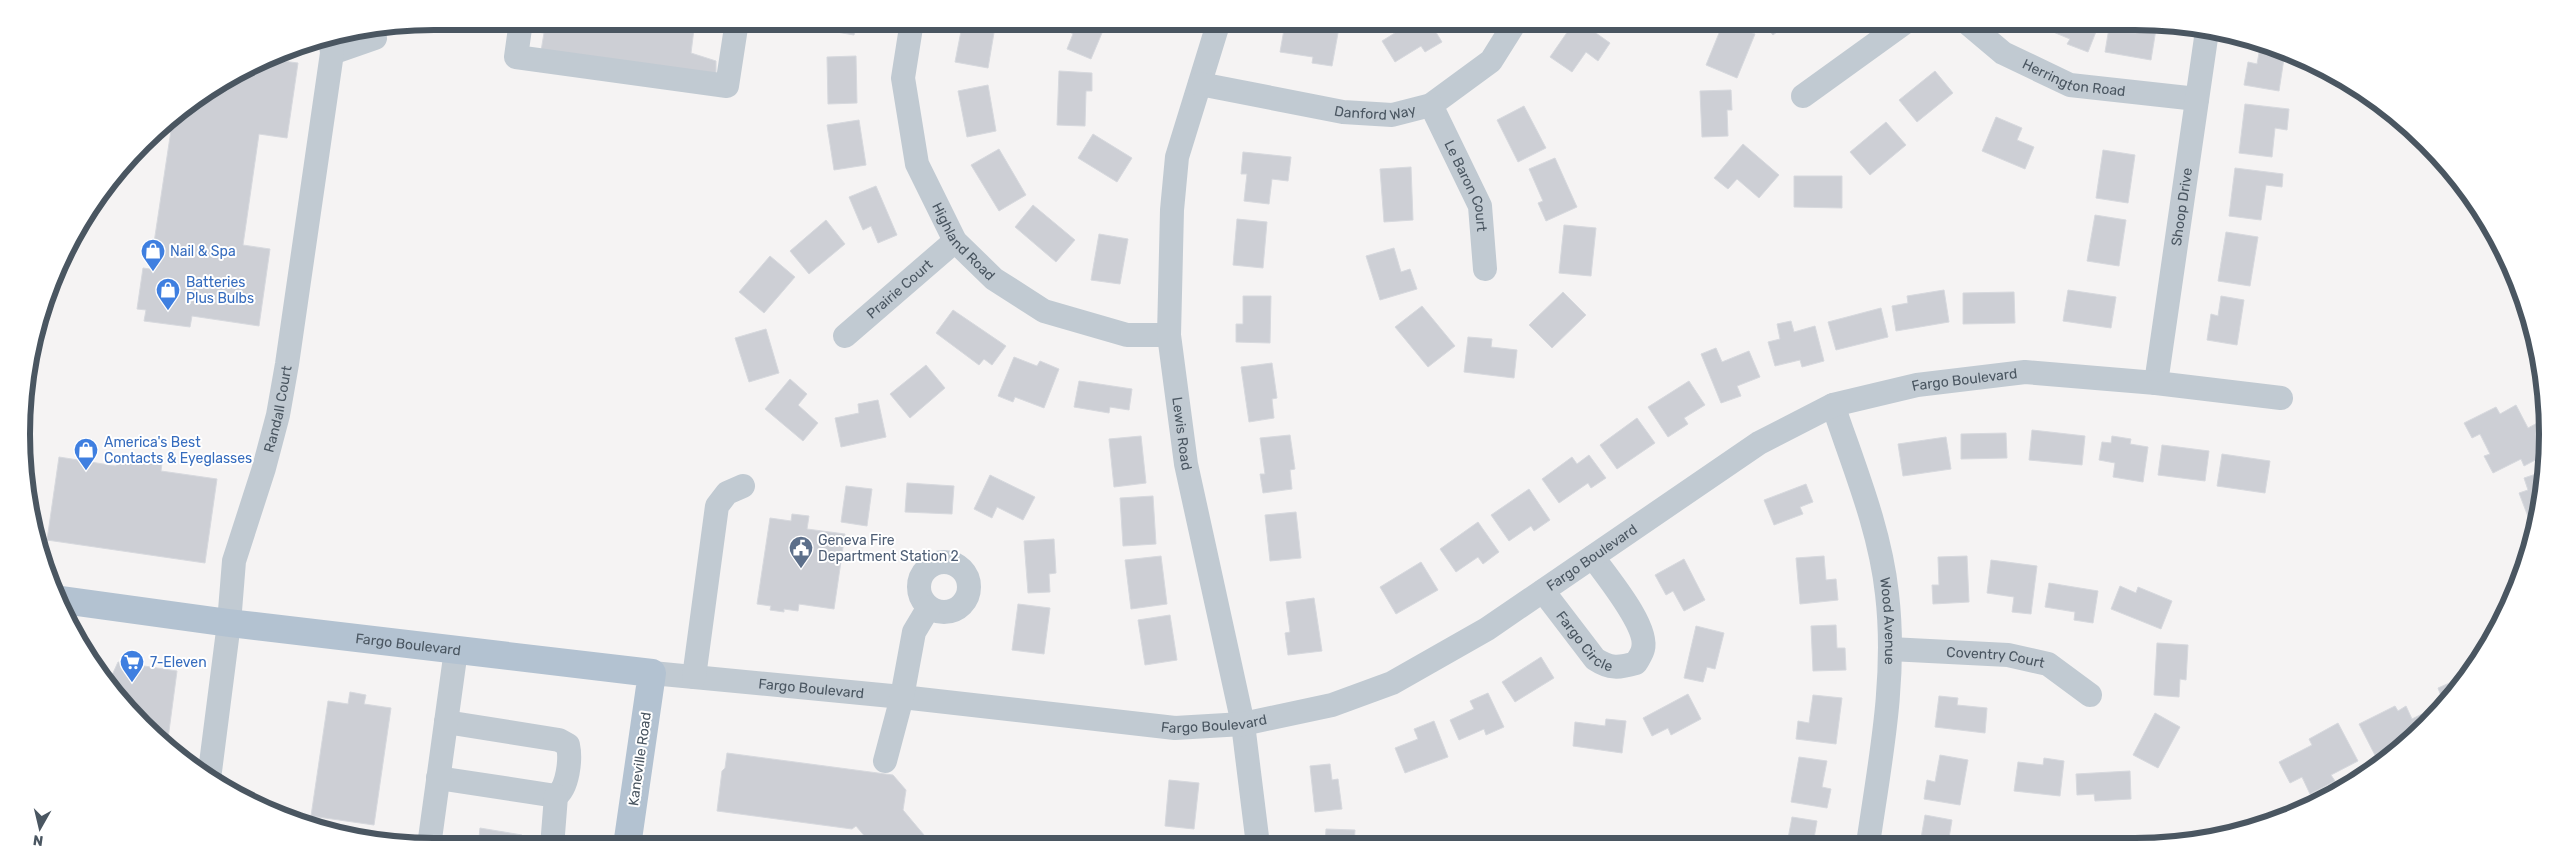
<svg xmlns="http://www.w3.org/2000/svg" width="2569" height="868" viewBox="0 0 2569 868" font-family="Rubik,sans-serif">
  <rect width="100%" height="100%" fill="#f5f3f3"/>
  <g fill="#cdcfd5" stroke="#d7d9de">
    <polygon points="539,21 695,21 691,53 716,61 716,79 541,51 544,33 537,32"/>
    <polygon points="826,21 857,21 854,35 825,30"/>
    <polygon points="963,21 996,21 988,68 955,62"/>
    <polygon points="1075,21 1107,21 1091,59 1067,49 1073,34 1070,32"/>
    <polygon points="1414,21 1429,21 1442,42 1425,52 1421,46 1395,62 1382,41"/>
    <polygon points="1575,21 1579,21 1610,43 1598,61 1586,52 1572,72 1550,57"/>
    <polygon points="1603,21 1620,21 1614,29"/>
    <polygon points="1724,21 1755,34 1737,78 1706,65"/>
    <polygon points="1761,21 1786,21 1788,23 1773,35"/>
    <polygon points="2049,21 2094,21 2099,24 2088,52 2067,44 2070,39 2046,29"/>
    <polygon points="2110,22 2156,29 2151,60 2105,52"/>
    <polygon points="1285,24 1338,33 1332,66 1312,63 1313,57 1280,52"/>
    <polygon points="2261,42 2285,52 2279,91 2244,85 2248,62 2257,64"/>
    <polygon points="856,56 857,103 828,104 827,57"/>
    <polygon points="267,59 298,63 287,138 259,134 243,245 270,249 259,326 192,316 190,327 144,321 146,310 137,309 143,268 150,269 173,117"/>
    <polygon points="1059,71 1092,73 1092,91 1086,91 1085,126 1057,125"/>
    <polygon points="1935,71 1953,93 1917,122 1899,100"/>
    <polygon points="988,85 996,131 967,137 958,91"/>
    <polygon points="1731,90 1732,110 1727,110 1728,136 1702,137 1700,91"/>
    <polygon points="2245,104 2289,109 2287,130 2275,128 2272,157 2239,153"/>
    <polygon points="1524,106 1546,148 1518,162 1497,120"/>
    <polygon points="1996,117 2022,128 2017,140 2034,147 2025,169 1982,151"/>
    <polygon points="859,120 866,165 834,170 827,125"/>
    <polygon points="1886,122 1906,145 1870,175 1850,152"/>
    <polygon points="1093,134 1132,158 1117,182 1078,158"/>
    <polygon points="1743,144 1779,175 1759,198 1737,179 1728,189 1714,178"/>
    <polygon points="999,149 1026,195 999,211 971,165"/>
    <polygon points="2103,150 2135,155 2128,203 2096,198"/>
    <polygon points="1243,152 1291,157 1288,181 1272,179 1269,204 1244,201 1247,174 1241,174"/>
    <polygon points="1555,158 1577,207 1546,221 1538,203 1543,201 1529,169"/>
    <polygon points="1411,167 1413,220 1384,222 1380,169"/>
    <polygon points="2235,168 2283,174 2282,187 2266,185 2261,220 2229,216"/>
    <polygon points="1794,176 1842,176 1842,208 1794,207"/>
    <polygon points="876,186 897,235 878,243 871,226 863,230 849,197"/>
    <polygon points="1033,205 1075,240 1056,262 1015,227"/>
    <polygon points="2095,215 2126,220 2119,266 2087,261"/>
    <polygon points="1237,219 1267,222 1263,268 1233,265"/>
    <polygon points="826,220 845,244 809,274 790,251"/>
    <polygon points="1564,225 1596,228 1591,276 1559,273"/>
    <polygon points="2226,232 2258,237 2250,286 2218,281"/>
    <polygon points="1099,234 1128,239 1120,284 1091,280"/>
    <polygon points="1394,248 1401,272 1410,269 1417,289 1380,300 1366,256"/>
    <polygon points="770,256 795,277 764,313 739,292"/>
    <polygon points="1944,290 1949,322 1896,331 1892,306 1908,303 1907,296"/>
    <polygon points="2068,290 2116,297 2111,328 2063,321"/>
    <polygon points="1563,292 1586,315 1552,348 1529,325"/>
    <polygon points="2014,292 2015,323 1963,324 1963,293"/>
    <polygon points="1243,296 1271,296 1270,343 1236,342 1236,324 1243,324"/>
    <polygon points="2221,296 2244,300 2237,345 2207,340 2211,314 2218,316"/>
    <polygon points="1422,306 1455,346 1428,367 1395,327"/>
    <polygon points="1881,308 1888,337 1836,350 1828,322"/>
    <polygon points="953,310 1006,346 992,365 984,359 979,365 936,333"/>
    <polygon points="1791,321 1794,332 1815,326 1824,361 1802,367 1800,360 1775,366 1768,342 1780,339 1777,324"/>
    <polygon points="766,329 779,373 749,382 735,338"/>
    <polygon points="1468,337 1492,339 1491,347 1517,350 1514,378 1464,372"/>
    <polygon points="1716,348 1722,362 1749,351 1760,377 1737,386 1741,396 1721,403 1701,354"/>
    <polygon points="1014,357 1037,366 1040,361 1059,369 1044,408 1015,397 1013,402 998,396"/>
    <polygon points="1272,363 1277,398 1272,399 1274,418 1249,422 1241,367"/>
    <polygon points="926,365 945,388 910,418 890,394"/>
    <polygon points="790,379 807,394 798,405 818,423 803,441 765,409"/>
    <polygon points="1079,381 1132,389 1129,410 1110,407 1109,413 1074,407"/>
    <polygon points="1689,381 1705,405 1684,418 1688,424 1668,437 1648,407"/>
    <polygon points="878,400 886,437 841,447 835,418 859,413 858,404"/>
    <polygon points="2516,405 2528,428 2541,421 2546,430 2547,454 2524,466 2521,459 2493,473 2484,456 2490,454 2480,434 2472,438 2464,423 2496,407 2500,414"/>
    <polygon points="1637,418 1655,443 1617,469 1600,445"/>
    <polygon points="2032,430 2085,436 2082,465 2029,460"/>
    <polygon points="2006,433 2007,458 1961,459 1961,434"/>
    <polygon points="1290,435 1295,469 1290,470 1292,489 1263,493 1260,474 1265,474 1260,438"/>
    <polygon points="1141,436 1146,483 1114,487 1109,439"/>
    <polygon points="2112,436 2131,439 2130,444 2148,447 2143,482 2113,477 2115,463 2099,460 2102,442 2111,443"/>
    <polygon points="1946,437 1951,469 1903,476 1898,444"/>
    <polygon points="2162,445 2209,451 2205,481 2158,475"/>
    <polygon points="2222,454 2270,461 2265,493 2217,486"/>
    <polygon points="1589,455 1606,478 1591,488 1588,483 1559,503 1542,479 1572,457 1577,464"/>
    <polygon points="59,457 116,466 117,457 162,463 161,471 217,479 205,563 47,540"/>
    <polygon points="2545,471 2535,535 2519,493 2528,490 2524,478"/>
    <polygon points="990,475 1035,497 1023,520 997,507 992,518 974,509"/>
    <polygon points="907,483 954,486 952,514 905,512"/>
    <polygon points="1806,484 1813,502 1800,507 1803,514 1774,525 1764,500"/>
    <polygon points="846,486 872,489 867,526 841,522"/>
    <polygon points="1529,489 1550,520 1534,531 1531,526 1509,541 1491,515"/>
    <polygon points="1153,496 1156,544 1123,546 1120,498"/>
    <polygon points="1296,512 1301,558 1270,561 1265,515"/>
    <polygon points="792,514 809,516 807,529 845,534 834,609 799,604 798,611 784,609 784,612 770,610 771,606 757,604 770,518 791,521"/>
    <polygon points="1478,522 1499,552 1483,564 1478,557 1456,572 1440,549"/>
    <polygon points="1054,539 1056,573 1049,574 1050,592 1028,593 1024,541"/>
    <polygon points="1161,556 1167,604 1131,609 1125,560"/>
    <polygon points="1824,556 1826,580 1836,579 1838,600 1800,604 1796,558"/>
    <polygon points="1967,556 1969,602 1933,604 1932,585 1939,585 1938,557"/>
    <polygon points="1684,559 1705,600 1684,611 1673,591 1666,595 1655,575"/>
    <polygon points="1991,560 2037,566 2031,614 2012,612 2014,597 1987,593"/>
    <polygon points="1421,562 1438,590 1396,614 1380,587"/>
    <polygon points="2049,583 2098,591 2093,623 2074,620 2075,612 2045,607"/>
    <polygon points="2120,586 2136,593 2138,587 2172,601 2161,629 2111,609"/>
    <polygon points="1314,598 1322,651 1288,655 1285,633 1290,632 1286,602"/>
    <polygon points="1018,604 1050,608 1044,654 1012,650"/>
    <polygon points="1170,615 1177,660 1145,665 1138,620"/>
    <polygon points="1836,625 1837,648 1845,648 1846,670 1813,671 1811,626"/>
    <polygon points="1696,626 1724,633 1715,669 1707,667 1703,682 1684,678"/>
    <polygon points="2157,643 2188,645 2186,680 2180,679 2179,697 2154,695"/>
    <polygon points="1541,657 1554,678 1515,702 1502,682"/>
    <polygon points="118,662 177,671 167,746 142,726 108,684"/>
    <polygon points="2470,668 2463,677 2461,672"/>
    <polygon points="2461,678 2443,701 2438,688"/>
    <polygon points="350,692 366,695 364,704 391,708 374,825 311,816 328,701 348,704"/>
    <polygon points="1488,693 1504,727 1486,735 1484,729 1459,740 1450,720 1474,709 1470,701"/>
    <polygon points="1688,694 1701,719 1671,735 1668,728 1652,736 1643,718"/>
    <polygon points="1813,695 1842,698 1836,744 1796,739 1798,721 1809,723"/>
    <polygon points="1939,696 1958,698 1957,705 1987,708 1985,733 1935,727"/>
    <polygon points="2395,706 2398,711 2406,706 2412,719 2422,714 2426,722 2407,744 2378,761 2359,724"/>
    <polygon points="2155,713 2180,727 2158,768 2133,755"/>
    <polygon points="1606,719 1626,721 1622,753 1573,746 1575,722 1605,726"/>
    <polygon points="1434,721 1448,757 1405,773 1395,748 1418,739 1414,729"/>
    <polygon points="2338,723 2358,761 2331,775 2335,781 2310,794 2302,777 2290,783 2279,762 2312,745 2309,739"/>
    <polygon points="727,753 893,775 906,790 903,810 924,835 912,846 866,846 867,839 856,826 852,829 717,811 722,771 725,768"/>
    <polygon points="1940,755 1968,760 1960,805 1924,799 1927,780 1935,782"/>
    <polygon points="1799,757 1827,761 1822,787 1831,789 1827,808 1791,802"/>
    <polygon points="2044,758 2064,761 2060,796 2014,791 2018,762 2043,765"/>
    <polygon points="1330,764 1332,780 1338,779 1342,809 1315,812 1310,766"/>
    <polygon points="2130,771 2131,799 2095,801 2094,794 2077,795 2076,774"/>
    <polygon points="1169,780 1199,783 1194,829 1165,826"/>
    <polygon points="1925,815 1952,820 1948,844 1920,844"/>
    <polygon points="1792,817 1817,821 1813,844 1787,844"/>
    <polygon points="480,828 522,835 520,847 478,847"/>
    <polygon points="1326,829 1355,830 1354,845 1325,845"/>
    <polygon points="1180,840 1209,843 1209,845 1179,845"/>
  </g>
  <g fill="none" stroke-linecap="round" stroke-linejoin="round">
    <g stroke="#c1cad2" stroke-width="24">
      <polyline points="521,21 516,57 727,86 737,21"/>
      <path id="s1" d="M912,21L903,78L917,164L955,241L994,279L1044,311L1127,335H1169"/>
      <path id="s2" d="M1219,21L1177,157L1172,210L1169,335L1186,464L1243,724L1258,845"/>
      <path id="s3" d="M1965,21L2003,53L2070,85L2197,99"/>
      <polyline points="332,53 375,38"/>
      <path id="s4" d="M1200,84L1343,112L1392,115L1431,105L1491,61L1516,21"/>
      <polyline points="1803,96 1907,21"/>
      <path id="s5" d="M1431,105L1480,206L1485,269"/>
      <path id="s6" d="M845,336L955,241"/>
      <path id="s7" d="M2156,383L2207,31"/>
      <path id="s8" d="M1833,405C1854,467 1880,529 1887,594C1897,678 1880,761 1868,844"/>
      <circle cx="944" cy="587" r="25"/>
      <path id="s9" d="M1543,591L1595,659C1610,669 1619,668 1636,663C1638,659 1642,654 1643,649C1649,626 1606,576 1593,557"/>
      <path id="s10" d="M1890,649L2008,655L2048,664L2090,695"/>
      <path id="s11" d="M652,673L902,697L1175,728L1243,724L1332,705L1392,683L1487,629L1759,443L1833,405L1917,385L2025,372L2156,383L2281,398"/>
      <polyline points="694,677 717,506 727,493 743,486"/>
      <polyline points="885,761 902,697 914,632 929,607"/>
      <path d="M438,778L556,796C568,788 571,759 568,745L559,740L446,722"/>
      <path id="s12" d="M209,779L229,623L234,561L264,468L278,415L287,364L332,53L330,36"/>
      <polyline points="429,846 456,650"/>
      <polyline points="552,847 556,796"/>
    </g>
    <path stroke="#b3c2d1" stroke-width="28" id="s13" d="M62,600L229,623L652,673L627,846"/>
  </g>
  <defs>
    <symbol id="shop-pin" viewBox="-11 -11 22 30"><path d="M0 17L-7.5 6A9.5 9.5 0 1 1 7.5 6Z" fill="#3f7fe0" stroke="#fff"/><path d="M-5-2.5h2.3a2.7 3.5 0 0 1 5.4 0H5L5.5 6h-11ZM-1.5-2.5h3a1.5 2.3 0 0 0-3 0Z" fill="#fff"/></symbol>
    <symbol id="civic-pin" viewBox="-11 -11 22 30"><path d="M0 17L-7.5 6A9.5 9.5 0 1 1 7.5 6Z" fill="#5c6f8a" stroke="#fff"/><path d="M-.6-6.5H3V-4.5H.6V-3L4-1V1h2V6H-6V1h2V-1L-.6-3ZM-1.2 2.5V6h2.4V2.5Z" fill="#fff"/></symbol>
    <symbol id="supermarket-pin" viewBox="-11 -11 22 30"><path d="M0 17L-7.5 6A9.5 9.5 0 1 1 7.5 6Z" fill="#3f7fe0" stroke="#fff"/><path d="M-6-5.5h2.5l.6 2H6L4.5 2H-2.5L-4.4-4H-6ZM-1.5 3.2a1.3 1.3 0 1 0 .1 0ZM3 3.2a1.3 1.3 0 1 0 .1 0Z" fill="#fff"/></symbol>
  </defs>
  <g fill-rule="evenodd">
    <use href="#shop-pin" x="139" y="237" width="28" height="38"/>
    <use href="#shop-pin" x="154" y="276" width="28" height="38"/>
    <use href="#shop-pin" x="72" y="436" width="28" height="38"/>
    <use href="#civic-pin" x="787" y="534" width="28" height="38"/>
    <use href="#supermarket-pin" x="118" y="648" width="28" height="38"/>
  </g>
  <g text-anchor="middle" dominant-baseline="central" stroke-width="4" stroke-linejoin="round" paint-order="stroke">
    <g font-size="14" fill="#4a5661" stroke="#fff">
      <text stroke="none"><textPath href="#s3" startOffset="126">Herrington Road</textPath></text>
      <text stroke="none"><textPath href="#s4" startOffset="178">Danford Way</textPath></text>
      <text stroke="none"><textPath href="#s5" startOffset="89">Le Baron Court</textPath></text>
      <text stroke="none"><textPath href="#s7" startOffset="178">Shoop Drive</textPath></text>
      <text stroke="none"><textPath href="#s1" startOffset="236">Highland Road</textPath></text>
      <text stroke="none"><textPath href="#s6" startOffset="72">Prairie Court</textPath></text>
      <text stroke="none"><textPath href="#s11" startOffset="1405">Fargo Boulevard</textPath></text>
      <text stroke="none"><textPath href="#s12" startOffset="378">Randall Court</textPath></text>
      <text stroke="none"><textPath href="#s2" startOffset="420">Lewis Road</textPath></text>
      <text stroke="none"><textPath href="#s11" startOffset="985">Fargo Boulevard</textPath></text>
      <text stroke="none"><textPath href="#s8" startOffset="224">Wood Avenue</textPath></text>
      <text stroke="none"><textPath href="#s9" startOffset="66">Fargo Circle</textPath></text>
      <text stroke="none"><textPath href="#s13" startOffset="349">Fargo Boulevard</textPath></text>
      <text stroke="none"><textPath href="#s10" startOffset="106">Coventry Court</textPath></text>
      <text stroke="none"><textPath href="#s11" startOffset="160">Fargo Boulevard</textPath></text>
      <text stroke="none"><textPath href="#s11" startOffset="565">Fargo Boulevard</textPath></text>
      <text transform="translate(640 759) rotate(-82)">Kaneville Road</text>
    </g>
    <g font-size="14" fill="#366cbe" stroke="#fff" text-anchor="start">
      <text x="170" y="251">Nail &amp; Spa</text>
      <text x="186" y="282">Batteries<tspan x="186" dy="16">Plus Bulbs</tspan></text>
      <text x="104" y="442">America's Best<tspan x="104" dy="16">Contacts &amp; Eyeglasses</tspan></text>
      <text x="150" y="662">7-Eleven</text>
    </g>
    <g font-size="14" fill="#4e5e75" stroke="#fff" text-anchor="start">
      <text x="818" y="540">Geneva Fire<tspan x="818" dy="16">Department Station 2</tspan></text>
    </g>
  </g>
  <path d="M0 0H2569V868H0ZM434 30H2135A404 404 0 0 1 2539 434V434A404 404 0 0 1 2135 838H434A404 404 0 0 1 30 434V434A404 404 0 0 1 434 30Z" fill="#fff" fill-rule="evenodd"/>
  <path fill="none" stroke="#4a5661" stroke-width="6" d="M434 30H2135A404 404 0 0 1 2539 434V434A404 404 0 0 1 2135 838H434A404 404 0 0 1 30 434V434A404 404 0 0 1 434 30Z"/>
  <g transform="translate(40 828) rotate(188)" stroke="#ffffff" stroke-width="4" paint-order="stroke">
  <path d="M0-4L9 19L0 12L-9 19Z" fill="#4a5661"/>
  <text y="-8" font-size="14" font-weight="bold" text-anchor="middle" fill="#4a5661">N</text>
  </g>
</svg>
